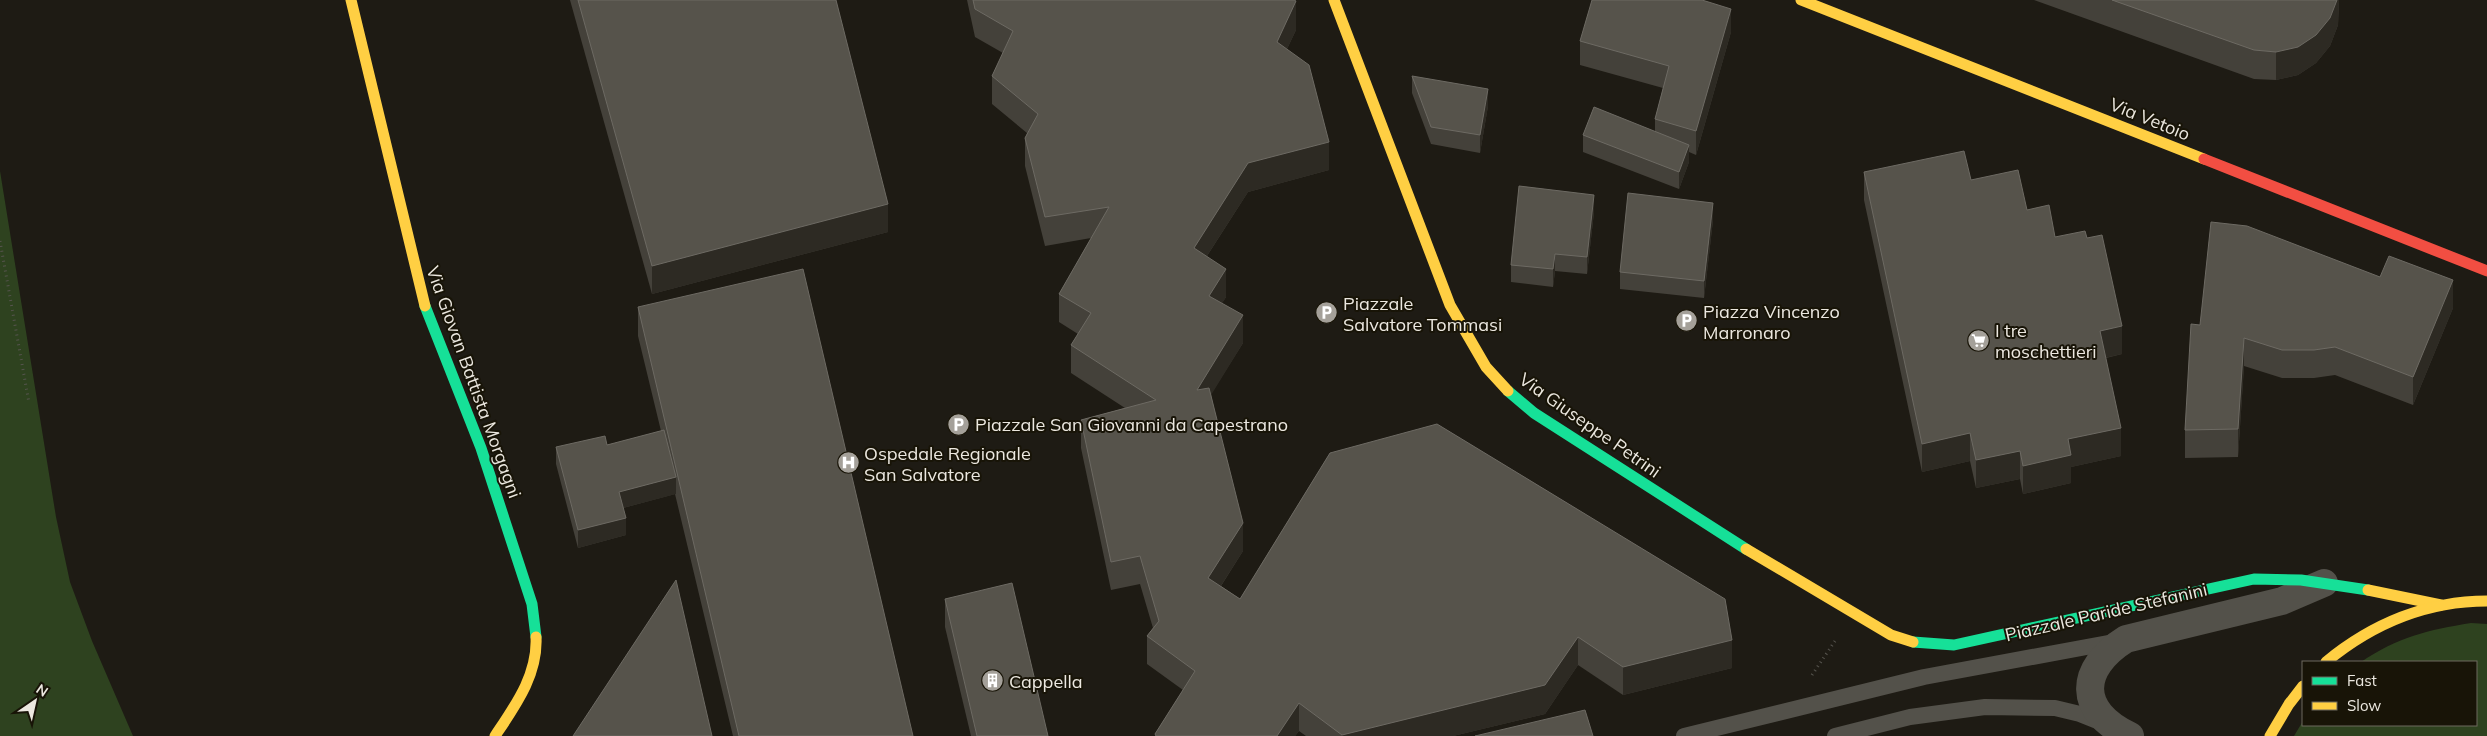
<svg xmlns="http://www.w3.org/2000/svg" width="2487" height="736" viewBox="0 0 2487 736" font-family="Mulish,sans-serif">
  <rect width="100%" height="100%" fill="#1e1b14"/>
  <g fill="#2e421f">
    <polygon points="0,171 56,517 70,582 92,641 133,736 0,736"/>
    <path d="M2471,623L2487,624V736H2294L2303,721V725H2476V662H2361C2398,637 2428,630 2471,623Z"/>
  </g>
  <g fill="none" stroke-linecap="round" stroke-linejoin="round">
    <g stroke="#56544e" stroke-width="3" stroke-dasharray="1 4" stroke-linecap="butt">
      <polyline points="0,241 29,403"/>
      <polyline points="1812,675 1835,641"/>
    </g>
    <g stroke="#53514a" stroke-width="16">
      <polyline points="1684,736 1924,677 2119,641"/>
      <polyline points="1835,736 1910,717 1985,707 2055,708 2080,714 2105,724"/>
    </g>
    <path stroke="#53514a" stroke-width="28" d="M2130,736C2077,711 2078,669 2126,639L2282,601L2324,583"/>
    <g stroke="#16e098" stroke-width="11">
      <polyline points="425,306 481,448 532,604 536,637"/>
      <polyline points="1508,391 1534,413 1746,549"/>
      <polyline points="1913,642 1954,645 2254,579 2301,580 2368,590"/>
    </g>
    <g stroke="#ffcf43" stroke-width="11">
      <polyline points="351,0 425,306"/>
      <polyline points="1334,0 1450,305 1486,367 1508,391"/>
      <polyline points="1801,0 2204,159"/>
      <polyline points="1746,549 1891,635 1913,642"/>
      <polyline points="2368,590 2441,605"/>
      <path d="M2326,662C2372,624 2427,601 2487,601"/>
      <path d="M495,736C515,706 538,675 536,637"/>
      <polyline points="2270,736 2289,704 2303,686"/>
    </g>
    <polyline stroke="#f24e42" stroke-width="11" points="2204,159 2487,271"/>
  </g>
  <g fill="#44413a">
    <polygon points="570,0 836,0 888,232 652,294"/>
    <polygon points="967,0 1294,0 1296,30 1287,49 1329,170 1248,192 1207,256 1226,297 1222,303 1243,343 1211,394 1243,551 1221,586 1240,599 1330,453 1732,668 1623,695 1578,665 1545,714 1453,736 1306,736 1299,731 1295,736 1155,736 1155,734 1183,690 1147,664 1147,636 1153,628 1140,584 1111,590 1081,448 1081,420 1125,408 1071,373 1071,345 1078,334 1059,322 1059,294 1091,238 1045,246 1025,166 1025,138 1027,133 992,104 992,76 1003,53 975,37"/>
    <polygon points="2034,0 2339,0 2338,25 2330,46 2316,63 2298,75 2276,80 2254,79"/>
    <polygon points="1731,32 1696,155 1689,152 1689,162 1679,189 1583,152 1583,135 1655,132 1655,119 1663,88 1580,65 1580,41"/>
    <polygon points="1412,76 1488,106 1480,153 1431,144 1412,93"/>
    <polygon points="1864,172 1971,180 2027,210 2055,237 2087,238 2122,354 2106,358 2121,456 2071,467 2071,483 2023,494 2020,479 1976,488 1970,461 1922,472 1864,200"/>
    <polygon points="1594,212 1587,274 1555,271 1553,287 1511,282 1511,265"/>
    <polygon points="1713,220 1704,298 1620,289 1620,272"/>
    <polygon points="638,307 913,736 733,736 675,494 623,508 626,535 578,548 556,464 556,447 607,445 661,431 638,336"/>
    <polygon points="2453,308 2413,405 2335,375 2314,378 2282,378 2244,366 2238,457 2185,458 2185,430 2200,325"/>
    <polygon points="945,599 1048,736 971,736 945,627"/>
  </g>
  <g fill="#2d2a23">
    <polygon points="2337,0 2339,0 2338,25 2330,46 2316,63 2298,75 2276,80 2276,52"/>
    <polygon points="1296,1 1296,30 1277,70 1277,42"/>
    <polygon points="1731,9 1731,32 1696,155 1696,131"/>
    <polygon points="1488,89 1488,106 1480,153 1480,135"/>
    <polygon points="1329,142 1329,170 1248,192 1194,276 1194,248 1248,163"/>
    <polygon points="1689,145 1689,162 1679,189 1679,172"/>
    <polygon points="1594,195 1594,212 1587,274 1587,257"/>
    <polygon points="1713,203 1713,220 1704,298 1704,281"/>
    <polygon points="888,204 888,232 652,294 652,266"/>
    <polygon points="1555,254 1555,271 1553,287 1553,269"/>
    <polygon points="1226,269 1226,297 1209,324 1209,296"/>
    <polygon points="2453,280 2453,308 2413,405 2413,377"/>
    <polygon points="1243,315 1243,343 1197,418 1197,390"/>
    <polygon points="2122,326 2122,354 2100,359 2100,331"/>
    <polygon points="2244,338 2244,366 2238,457 2238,429"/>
    <polygon points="2121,428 2121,456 2071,467 2071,483 2023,494 2023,466 2068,439"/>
    <polygon points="1970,433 1970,461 1922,472 1922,444"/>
    <polygon points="2020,451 2020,479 1976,488 1976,460"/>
    <polygon points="676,477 676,494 619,509 619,492"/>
    <polygon points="626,518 626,535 578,548 578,530"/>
    <polygon points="1243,523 1243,551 1208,606 1208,578"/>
    <polygon points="1578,637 1578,665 1545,714 1453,736 1342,736 1342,735"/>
    <polygon points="1732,640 1732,668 1623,695 1623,667"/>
    <polygon points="1299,703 1299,731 1295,736 1277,736"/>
  </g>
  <g fill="#56534b" stroke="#6d6a63">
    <polygon points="578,0 836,0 888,204 652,266"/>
    <polygon points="973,0 1294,0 1296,1 1277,42 1309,65 1329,142 1248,163 1194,248 1226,269 1209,296 1243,315 1197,390 1209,388 1243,523 1208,578 1240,599 1330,453 1437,424 1725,599 1732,640 1623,667 1578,637 1545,685 1342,735 1299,703 1277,736 1156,736 1155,734 1195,671 1147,636 1159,621 1140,556 1111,562 1081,420 1156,400 1071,345 1091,313 1059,294 1109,207 1045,217 1025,138 1038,114 992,76 1013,31 975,9"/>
    <polygon points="1592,0 1702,0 1731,9 1696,131 1655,119 1669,66 1580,41"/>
    <polygon points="2112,0 2337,0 2330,18 2316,35 2298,47 2276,52 2254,50"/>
    <polygon points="1412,76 1488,89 1480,135 1431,127"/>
    <polygon points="1594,107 1689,145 1679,172 1583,135"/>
    <polygon points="1964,151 1971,180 2018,170 2027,210 2049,205 2055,237 2085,231 2087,238 2102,235 2122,326 2100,331 2121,428 2068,439 2071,455 2023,466 2020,451 1976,460 1970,433 1922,444 1864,172"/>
    <polygon points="1519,186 1594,195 1587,257 1555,254 1553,269 1511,265"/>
    <polygon points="1628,193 1713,203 1704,281 1620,272"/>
    <polygon points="2211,222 2247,226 2380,277 2389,256 2453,280 2413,377 2335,347 2314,350 2282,350 2244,338 2238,429 2185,430 2191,324 2200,325"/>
    <polygon points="803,269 913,736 739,736 638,307"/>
    <polygon points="664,430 676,477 619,492 626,518 578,530 556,447 605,436 607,445"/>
    <polygon points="676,580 712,736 573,736"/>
    <polygon points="1012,583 1048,736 977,736 945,599"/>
    <polygon points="1585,710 1593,736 1475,736"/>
  </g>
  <defs>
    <symbol id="parking-disc" viewBox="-11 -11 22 22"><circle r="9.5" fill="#a4a099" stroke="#181407"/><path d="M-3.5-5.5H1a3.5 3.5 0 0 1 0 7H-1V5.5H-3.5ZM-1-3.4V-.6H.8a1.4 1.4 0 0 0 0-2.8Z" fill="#fff"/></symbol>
    <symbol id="supermarket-disc" viewBox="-11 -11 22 22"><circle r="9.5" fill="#a4a099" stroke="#181407"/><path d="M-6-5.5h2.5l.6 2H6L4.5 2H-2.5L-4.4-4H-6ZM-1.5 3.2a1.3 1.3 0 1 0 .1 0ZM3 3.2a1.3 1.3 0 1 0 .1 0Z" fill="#fff"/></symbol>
    <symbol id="hospital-disc" viewBox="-11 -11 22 22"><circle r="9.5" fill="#a4a099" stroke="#181407"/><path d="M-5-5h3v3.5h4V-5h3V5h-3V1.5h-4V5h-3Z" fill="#fff"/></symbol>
    <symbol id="building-disc" viewBox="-11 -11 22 22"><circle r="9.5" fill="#a4a099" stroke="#181407"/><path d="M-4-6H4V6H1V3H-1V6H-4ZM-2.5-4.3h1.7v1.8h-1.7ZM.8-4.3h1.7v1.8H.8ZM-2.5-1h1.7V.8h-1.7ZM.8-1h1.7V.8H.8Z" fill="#fff"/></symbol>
  </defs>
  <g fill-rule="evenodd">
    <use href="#parking-disc" x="1314" y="300" width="25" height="25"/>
    <use href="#parking-disc" x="1674" y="308" width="25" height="25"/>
    <use href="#supermarket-disc" x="1966" y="328" width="25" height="25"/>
    <use href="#parking-disc" x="946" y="412" width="25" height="25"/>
    <use href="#hospital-disc" x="836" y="450" width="25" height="25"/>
    <use href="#building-disc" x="980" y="668" width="25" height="25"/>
  </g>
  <g text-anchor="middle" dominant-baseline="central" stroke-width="4" stroke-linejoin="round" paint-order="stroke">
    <g font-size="18" fill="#ece8e0" stroke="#181407">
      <text transform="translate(2150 119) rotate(22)">Via Vetoio</text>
      <text transform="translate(474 382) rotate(70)">Via Giovan Battista Morgagni</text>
      <text transform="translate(1590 425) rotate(35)">Via Giuseppe Petrini</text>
      <text transform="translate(2106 612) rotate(-13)">Piazzale Paride Stefanini</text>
    </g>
    <g font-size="18" fill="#ece8e0" stroke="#181407" text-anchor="start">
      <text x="1343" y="303">Piazzale<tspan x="1343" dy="21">Salvatore Tommasi</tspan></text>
      <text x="1703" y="311">Piazza Vincenzo<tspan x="1703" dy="21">Marronaro</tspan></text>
      <text x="1995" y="330">I tre<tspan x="1995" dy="21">moschettieri</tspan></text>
      <text x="975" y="424">Piazzale San Giovanni da Capestrano</text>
      <text x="864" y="453">Ospedale Regionale<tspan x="864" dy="21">San Salvatore</tspan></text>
      <text x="1009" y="681">Cappella</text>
    </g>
  </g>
  <rect x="2302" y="661" width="175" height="65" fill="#181407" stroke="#6d695e"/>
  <rect x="2312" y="677" width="25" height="8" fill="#16e098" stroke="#6d695e"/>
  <text x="2347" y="686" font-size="15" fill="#ece8e0">Fast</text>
  <rect x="2312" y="702" width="25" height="8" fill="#ffcf43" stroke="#6d695e"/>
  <text x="2347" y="711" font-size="15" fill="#ece8e0">Slow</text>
  <g transform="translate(35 701) rotate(34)" stroke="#181407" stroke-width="4" paint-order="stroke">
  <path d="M0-4L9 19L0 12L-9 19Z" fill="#ece8e0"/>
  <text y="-8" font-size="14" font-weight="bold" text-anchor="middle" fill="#ece8e0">N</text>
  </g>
</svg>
